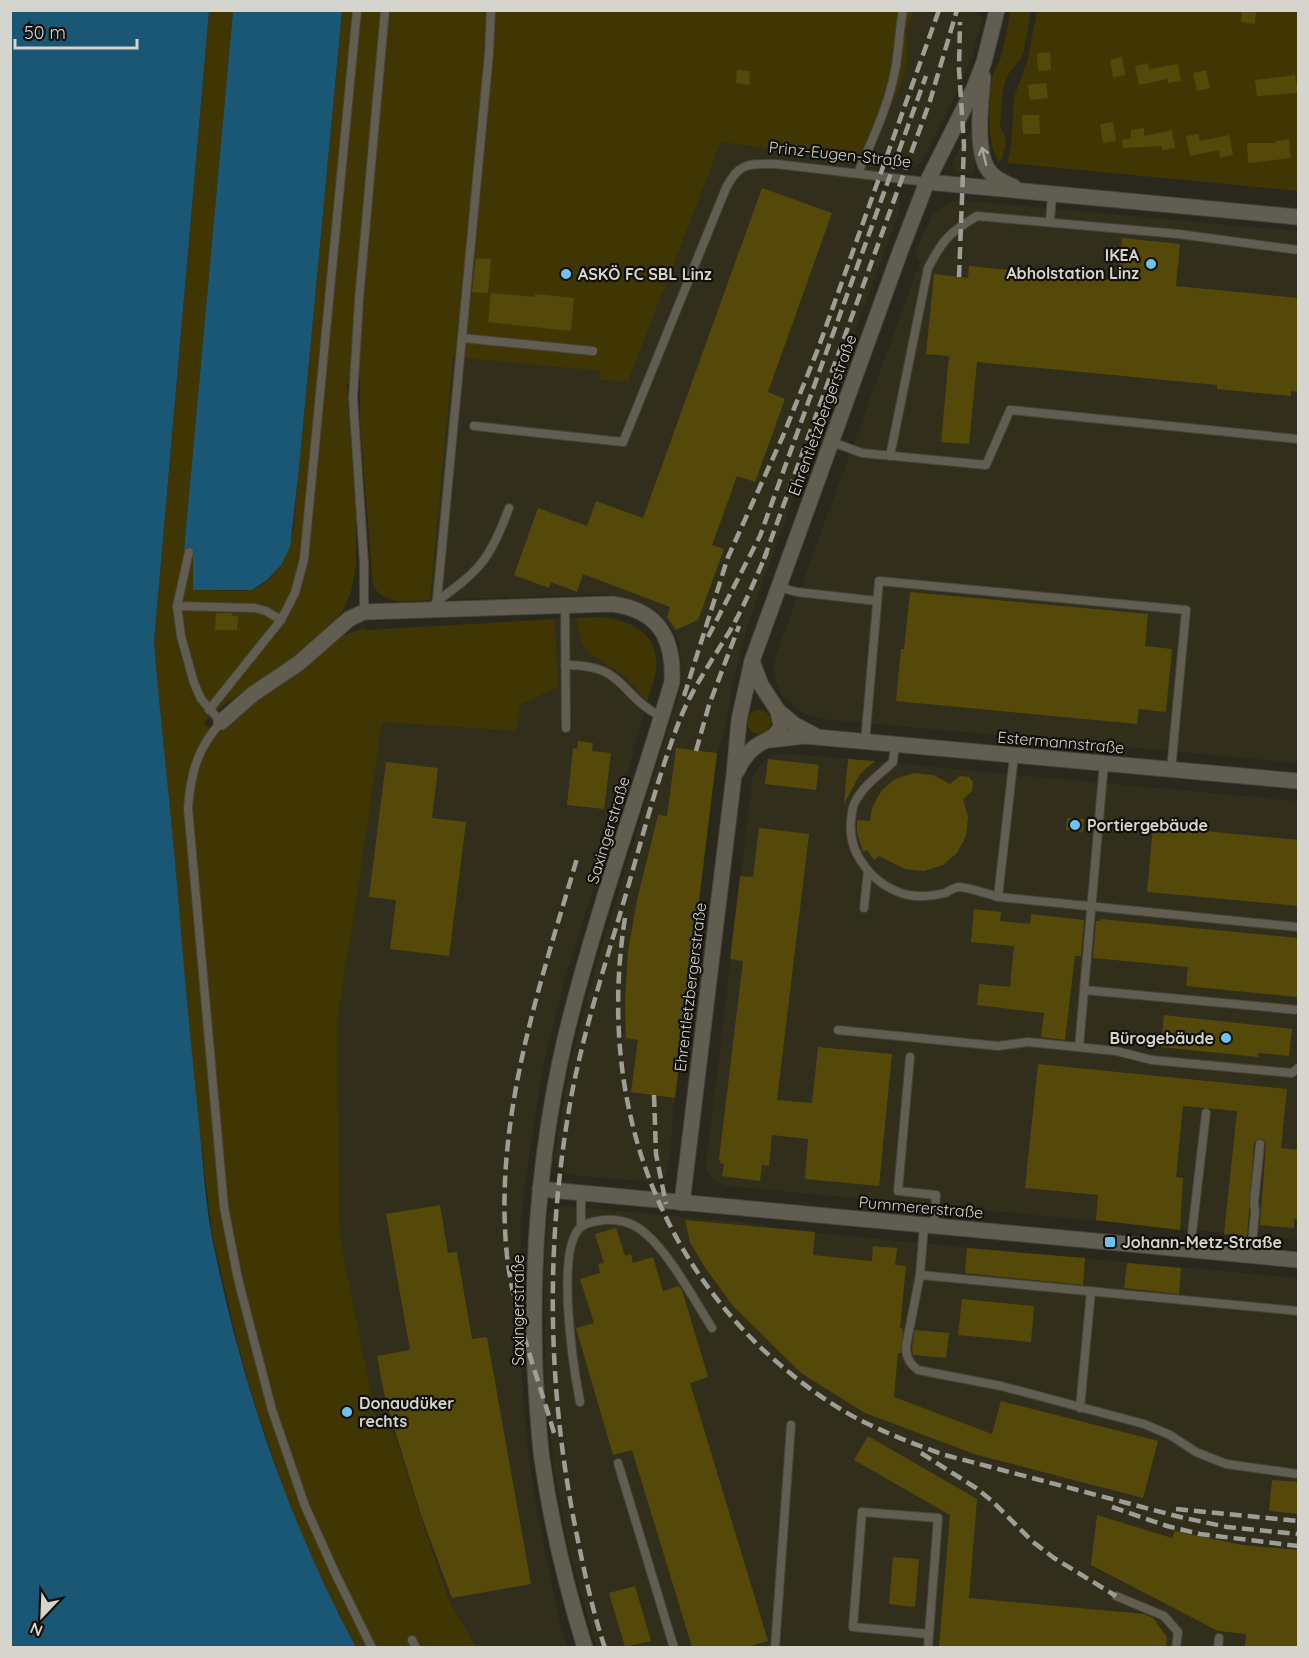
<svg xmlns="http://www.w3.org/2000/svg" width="1309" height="1658" viewBox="0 0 1309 1658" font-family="Quicksand,sans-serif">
  <rect width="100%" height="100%" fill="#2a271c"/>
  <g fill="#322e1c">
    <polygon points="914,11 978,11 977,15 983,16 972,55 961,84 922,162 914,167 901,168 880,165 871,187 892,192 900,197 900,210 763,581 745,635 733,682 725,730 717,753 675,1098 668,1171 665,1176 651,1182 569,1175 562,1171 554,1159 570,1063 599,956 682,684 680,645 675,633 656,610 621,596 605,594 430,600 453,356 601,371 601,380 628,382 721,142 865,162 900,86 908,56 906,31"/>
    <polygon points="970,130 973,131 975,170 972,175 956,172 954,171 953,165 955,157"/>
    <polygon points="953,201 969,201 1298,231 1298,763 822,719 801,712 782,695 773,674 774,661 920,262 915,254 918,246 934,213"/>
    <polygon points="577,618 578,627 605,664 636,686 647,702 608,841 565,979 542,1071 524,1191 521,1230 519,1333 526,1434 535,1501 558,1615 567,1647 476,1647 449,1600 420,1515 395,1436 375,1414 340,1238 337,1020 355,911 382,722 517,731 520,705 558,687 555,619"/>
    <polygon points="783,753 1298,801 1298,1240 726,1186 716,1182 706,1171 706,1164 752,781 753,776 764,761 772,756"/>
    <polygon points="566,1206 763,1224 763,1227 898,1241 1298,1278 1298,1647 596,1647 568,1545 555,1475 546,1390 544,1278 547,1226 549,1214 559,1207"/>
  </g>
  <g fill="#403604">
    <path d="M209,11H233L184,550L193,553V590L245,591C274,588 286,555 293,531L342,11H914L906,31L908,56L906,67L900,86L865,162L721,142L628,382L600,380L601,371L453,357L430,600C409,601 386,606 373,586L360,423V377L347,385L356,517V565L351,592L344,608L332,626L291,664L226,703L203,723L218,733L238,713L338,638L363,628L367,630L555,619L558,687L520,705L517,731L382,722L355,911L337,1020L340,1238L375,1414L395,1436L420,1515L449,1600L476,1647H356L308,1552L285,1493L257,1411L239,1349L212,1234L191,1057L172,832L158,691L154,642Z"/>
    <path d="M1010,11H1031L1023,55L1007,76L1003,89L1000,127L1005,136L1006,144L1002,159L999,162C987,148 988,97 992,79C993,71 998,64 1001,57C1005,42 1008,26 1010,11Z"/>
    <polygon points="1037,11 1298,11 1298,191 1007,163 1011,145 1014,97 1027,62"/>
    <path d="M601,617C631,620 660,634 656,669C655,680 650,691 647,702C639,691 632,682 621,674C593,654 580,657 577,618Z"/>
    <circle cx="759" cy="722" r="12"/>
  </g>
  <g fill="#195775">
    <path d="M11,10L209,11L154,642C161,727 171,811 178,896C184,972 191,1047 199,1123C203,1161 205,1200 212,1237C240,1379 287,1519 356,1647H11Z"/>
    <polygon points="233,11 342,11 299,468 290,547 281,565 267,580 252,590 193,590 193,553 184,550"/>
  </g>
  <g fill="#55490a">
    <polygon points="1242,10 1256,10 1255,24 1241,22"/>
    <polygon points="1050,52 1051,70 1038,71 1037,53"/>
    <polygon points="1122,57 1125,75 1113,77 1110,60"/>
    <polygon points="1148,63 1149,69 1178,64 1181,81 1168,83 1168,79 1139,85 1135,66"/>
    <polygon points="737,70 750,71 749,85 736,83"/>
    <polygon points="1206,70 1210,88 1197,91 1193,73"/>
    <polygon points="1295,75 1298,93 1257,96 1255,80"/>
    <polygon points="1046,83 1048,98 1030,100 1028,85"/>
    <polygon points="1022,115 1039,115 1040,134 1023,134"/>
    <polygon points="1113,122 1116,141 1103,143 1100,124"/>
    <polygon points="1144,128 1144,136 1172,130 1175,148 1162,150 1162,146 1123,148 1122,140 1131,138 1131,130"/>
    <polygon points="1198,134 1200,141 1229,135 1233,155 1220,157 1219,150 1190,156 1186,136"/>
    <polygon points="1289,139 1291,158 1248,163 1247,143 1276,143 1275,141"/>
    <polygon points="762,188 832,213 768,392 785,399 755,482 737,476 712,545 724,549 698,620 676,630 667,617 670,607 583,574 577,592 551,582 549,588 514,575 538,508 587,526 596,501 643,518"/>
    <polygon points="1122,238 1180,244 1176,286 1299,298 1299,392 1291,391 1291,396 1217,389 1217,385 977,362 969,444 941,442 949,356 926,354 934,274 968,278 969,266 1118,281"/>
    <polygon points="476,258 491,259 488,293 472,292"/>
    <polygon points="491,293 535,297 535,294 574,298 571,331 488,322"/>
    <polygon points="910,592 1148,614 1145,646 1172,649 1166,712 1139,709 1137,724 896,701 901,649 904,649"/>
    <polygon points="216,613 232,613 232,616 238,616 237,630 215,630"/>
    <polygon points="578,741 593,743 592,751 611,753 604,809 567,805 573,748 577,749"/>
    <polygon points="676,748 717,753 675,1098 631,1092 638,1040 626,1038 625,1001 628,951 637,900 658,815 667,816"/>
    <polygon points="768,759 819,765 816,790 765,784"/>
    <polygon points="848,759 875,761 860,774 844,804"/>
    <polygon points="386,762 438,768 432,818 466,822 449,956 390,949 396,900 369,897"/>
    <polygon points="914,773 933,775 950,784 960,776 969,777 973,782 972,791 963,799 968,817 966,836 957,853 943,865 924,871 905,869 879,856 874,860 867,850 863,852 857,832 857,820 870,821 872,808 881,791 895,779"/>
    <polygon points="1067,818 1084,819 1083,832 1066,830"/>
    <polygon points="1153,826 1299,840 1299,906 1147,892"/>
    <polygon points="759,828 809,834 777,1100 812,1103 818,1047 892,1054 879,1186 805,1179 808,1139 772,1135 769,1166 762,1165 760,1181 722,1176 724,1164 720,1163 719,1159 743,961 730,959 740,876 753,877"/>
    <polygon points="974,909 1001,912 1000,921 1030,924 1031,914 1084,920 1081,956 1075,956 1065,1040 1041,1037 1044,1013 977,1005 979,984 1010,987 1014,946 971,942"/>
    <polygon points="1100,919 1299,938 1297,997 1186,986 1188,967 1093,958 1096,921 1100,921"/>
    <polygon points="1164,1015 1292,1029 1289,1056 1259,1053 1258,1057 1161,1047"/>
    <polygon points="1038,1064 1287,1089 1281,1148 1299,1150 1299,1219 1294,1219 1294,1228 1260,1225 1266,1145 1264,1140 1260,1138 1254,1143 1247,1237 1224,1234 1237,1111 1183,1106 1176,1177 1183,1178 1180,1230 1096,1220 1098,1195 1025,1188"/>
    <polygon points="440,1205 448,1253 457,1252 472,1339 487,1337 531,1584 452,1598 421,1515 385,1398 377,1356 410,1350 386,1214"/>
    <polygon points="685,1220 815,1232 813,1255 872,1261 873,1246 897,1248 895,1265 906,1266 900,1328 903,1329 901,1353 898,1353 894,1397 992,1434 1001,1401 1158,1441 1143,1498 974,1454 865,1413 801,1373 733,1306 704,1266 690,1242"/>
    <polygon points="616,1228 625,1256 631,1254 633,1263 653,1257 663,1291 679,1286 682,1290 708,1377 690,1383 768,1641 747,1647 692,1647 632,1450 613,1455 576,1328 594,1323 580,1279 600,1273 598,1264 604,1263 595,1234"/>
    <polygon points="967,1248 1085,1258 1083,1285 965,1273"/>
    <polygon points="1127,1263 1181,1268 1179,1294 1124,1288"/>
    <polygon points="962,1299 1034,1306 1031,1342 958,1335"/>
    <polygon points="915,1330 949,1333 946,1358 913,1355 912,1346"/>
    <polygon points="868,1436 977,1499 969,1598 1144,1614 1153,1618 1167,1637 1166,1647 939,1647 950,1515 854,1460"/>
    <polygon points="1272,1480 1299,1482 1299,1514 1269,1511"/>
    <polygon points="1097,1515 1172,1538 1175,1531 1242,1545 1299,1550 1299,1647 1245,1647 1246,1634 1218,1631 1091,1565"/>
    <polygon points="893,1557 919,1559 915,1607 889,1604"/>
    <polygon points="635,1586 651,1641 625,1647 609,1593"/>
  </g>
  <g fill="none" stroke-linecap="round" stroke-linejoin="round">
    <defs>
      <g id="lane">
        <path d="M858,173C872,140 888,107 895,71C899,51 899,31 903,10"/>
        <polyline points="1050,222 1052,194"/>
        <polyline points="462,338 593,351"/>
        <path d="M474,426L623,442L726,188C739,162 749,164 776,164L927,182"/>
        <polyline points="832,442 862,453 986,465 1010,410 1298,439"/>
        <path d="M890,456L928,268C944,238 949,233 977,216L1178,234L1298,250"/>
        <path d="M189,552L177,606L181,636L194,683L201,699L221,722C197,749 191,772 188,808L224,1207L238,1279L272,1410L305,1506L336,1575L372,1648"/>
        <polyline points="778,587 797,592 877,601"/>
        <path d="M436,602C480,570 490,560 509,508"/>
        <polyline points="565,605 566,728"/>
        <polyline points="177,606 255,608 266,611 281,620"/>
        <polyline points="436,610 489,53 491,10"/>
        <polyline points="364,612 364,563 353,398 359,300 385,10"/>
        <path d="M565,665C626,664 618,695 662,717"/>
        <polyline points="209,710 281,620 295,593 304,559 357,10"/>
        <polyline points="865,742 879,581 1186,610 1171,770"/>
        <path d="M895,744L893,762C880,774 863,786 855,802C852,807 852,814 851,820C847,855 875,887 908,895C920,897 934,896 945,893C949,891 954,888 958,887C968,887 988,894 998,897L1298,927"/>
        <polyline points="998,897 1014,756"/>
        <polyline points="864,908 868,871"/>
        <polyline points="1084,990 1298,1010"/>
        <polyline points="838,1030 998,1046 1028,1042 1116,1051 1152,1060 1292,1073 1298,1068"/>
        <polyline points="1079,1047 1104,763"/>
        <polyline points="910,1057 898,1191 936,1195 934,1226"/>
        <polyline points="924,1225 920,1275 1298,1311"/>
        <polyline points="581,1227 581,1193"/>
        <polyline points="1190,1250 1206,1113"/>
        <polyline points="1251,1256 1255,1212 1254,1203 1260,1144"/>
        <path d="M920,1275L906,1346C906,1357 909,1363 918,1370L1001,1386L1144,1424L1170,1435L1196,1452L1226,1464L1298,1474"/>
        <path d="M580,1402C574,1371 554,1246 582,1226C588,1222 596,1221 604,1220C620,1219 634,1223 646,1234C669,1253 695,1301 712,1328"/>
        <polyline points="1080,1408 1091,1291"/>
        <polyline points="618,1463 674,1648"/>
        <polyline points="1116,1596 1164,1616 1178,1632 1176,1648"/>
        <polyline points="412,1640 416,1648"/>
        <polyline points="775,1648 791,1425"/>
        <polyline points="928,1648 929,1634 938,1518 862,1512 853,1627 929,1634"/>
        <polyline points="1218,1648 1219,1638"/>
      </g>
      <g id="street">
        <polyline points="778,711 795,725 814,735"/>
        <path d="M221,722L253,694L299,663L349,619L364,612L612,604C658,610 674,637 672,682C637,801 594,918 565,1039C540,1147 531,1259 535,1370C537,1399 538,1429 542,1459C551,1523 566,1586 585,1648"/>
        <polyline points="770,740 805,736 1298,781"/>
        <polyline points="540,1189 1298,1260"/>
      </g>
      <g id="secondary">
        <path d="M983,77C981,101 975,146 987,168C993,178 1003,182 1014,187"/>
        <polyline points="927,182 1298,217"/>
        <path d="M737,771C741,762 746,754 755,747C765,739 775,740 781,726L778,711L761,685L752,661"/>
        <polyline points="682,1203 734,775 739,720 752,661 900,252 927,182 974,88 984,62 997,10"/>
      </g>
    </defs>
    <use href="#lane" stroke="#45433a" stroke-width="10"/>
    <use href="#street" stroke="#45433a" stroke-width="17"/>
    <use href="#secondary" stroke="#45433a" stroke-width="17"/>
    <use href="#lane" stroke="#615e51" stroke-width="8"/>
    <use href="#street" stroke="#615e51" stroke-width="15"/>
    <use href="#secondary" stroke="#615e51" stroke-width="15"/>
    <g stroke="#9f9e96" stroke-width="4.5" stroke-dasharray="12 6" stroke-linecap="butt">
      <polyline points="959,277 964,145 959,69 960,22"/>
      <polyline points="764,559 930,101 957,10"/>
      <polyline points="708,637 760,536 926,76"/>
      <polyline points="684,696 728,557 783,436 818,349 939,10"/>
      <polyline points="696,751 709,705 739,626"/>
      <path d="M625,918C600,1076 643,1232 758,1345C789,1374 823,1401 860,1420C888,1434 916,1445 945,1455L1180,1517L1227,1527L1298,1534"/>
      <polyline points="654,1095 656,1154 666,1204"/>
      <path d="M554,1433C537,1374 514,1317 507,1256C493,1119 540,985 578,855"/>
      <polyline points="921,1453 976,1488 992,1501 1033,1542 1054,1558 1116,1596"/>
      <polyline points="1112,1507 1167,1526 1200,1534 1298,1546"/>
      <polyline points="1176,1509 1298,1521"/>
      <path d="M605,1648C592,1610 584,1570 576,1531C547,1388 545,1242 571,1098C584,1029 606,962 626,894C643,835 658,776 680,719C693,687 713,659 731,629C745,604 756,578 767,552"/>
    </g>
  </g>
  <defs><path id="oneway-shaft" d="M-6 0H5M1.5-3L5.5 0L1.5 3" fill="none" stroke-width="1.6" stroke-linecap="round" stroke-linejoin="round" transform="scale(1.5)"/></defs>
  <use stroke="#a7a59b" href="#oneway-shaft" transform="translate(984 156) rotate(-104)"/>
  <g fill="#6cc3f2" stroke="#11100b" stroke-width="2">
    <circle cx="1151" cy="264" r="6"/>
    <circle cx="566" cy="274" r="6"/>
    <circle cx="1075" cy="825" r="6"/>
    <circle cx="1226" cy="1038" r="6"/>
    <rect x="1104" y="1236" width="12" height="12" rx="3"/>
    <circle cx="347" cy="1412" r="6"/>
  </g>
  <g text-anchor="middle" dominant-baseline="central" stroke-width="4.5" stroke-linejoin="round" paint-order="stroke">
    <g font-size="16" fill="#d5d4cd" stroke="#11100b">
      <text transform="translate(840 154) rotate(6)">Prinz-Eugen-Straße</text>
      <text transform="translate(822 415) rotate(-70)">Ehrentletzbergerstraße</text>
      <text transform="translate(1061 742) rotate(5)">Estermannstraße</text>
      <text transform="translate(608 830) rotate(-73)">Saxingerstraße</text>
      <text transform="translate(690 987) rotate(-83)">Ehrentletzbergerstraße</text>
      <text transform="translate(921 1207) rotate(5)">Pummererstraße</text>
      <text transform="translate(518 1310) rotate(-90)">Saxingerstraße</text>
    </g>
    <g font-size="16" font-weight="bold" fill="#d5d4cd" stroke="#11100b" text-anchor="start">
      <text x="1139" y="255" text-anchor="end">IKEA<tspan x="1139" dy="18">Abholstation Linz</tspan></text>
      <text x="578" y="274">ASKÖ FC SBL Linz</text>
      <text x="1087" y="825">Portiergebäude</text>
      <text x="1214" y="1038" text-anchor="end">Bürogebäude</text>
      <text x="1122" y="1242">Johann-Metz-Straße</text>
      <text x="359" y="1403">Donaudüker<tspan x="359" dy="18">rechts</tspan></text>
    </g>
  </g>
  <rect width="1309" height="1658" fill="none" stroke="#d5d4cd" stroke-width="24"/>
  <g transform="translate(42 1616) rotate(203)" stroke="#11100b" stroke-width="4.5" paint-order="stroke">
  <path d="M0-4.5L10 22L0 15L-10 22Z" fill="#d5d4cd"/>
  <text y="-9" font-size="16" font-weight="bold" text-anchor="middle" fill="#d5d4cd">N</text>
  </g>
  <path d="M15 39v9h122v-9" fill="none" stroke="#d5d4cd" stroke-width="3"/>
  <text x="24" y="39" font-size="18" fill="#d5d4cd" stroke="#11100b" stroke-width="4.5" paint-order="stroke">50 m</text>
</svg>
